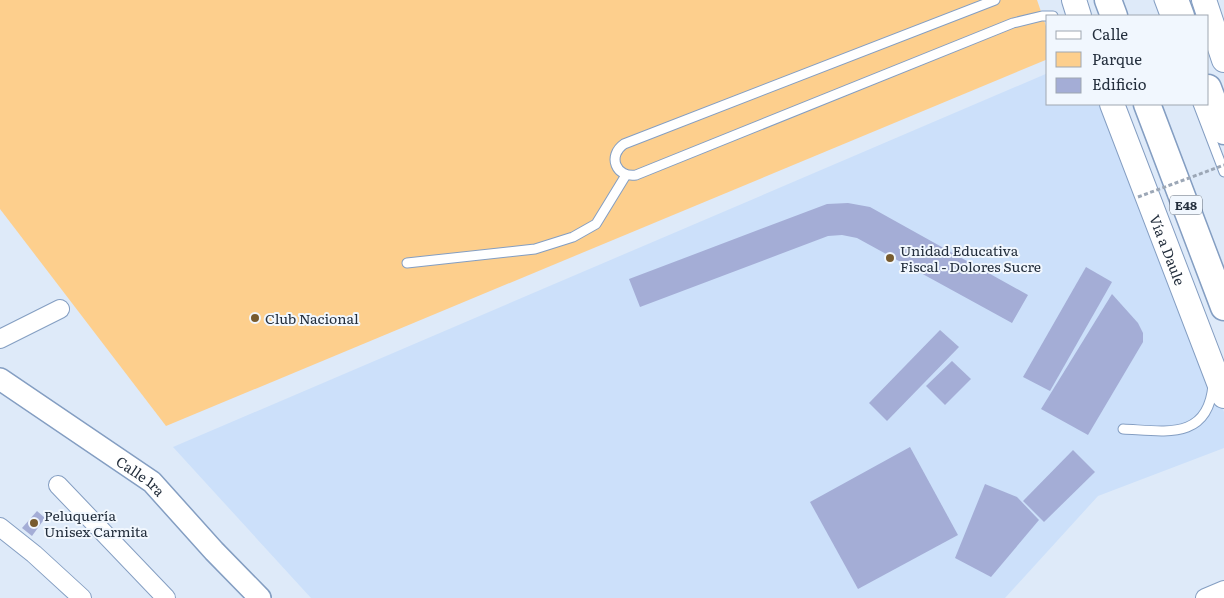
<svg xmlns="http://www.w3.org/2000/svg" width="1224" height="598" viewBox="0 0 1224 598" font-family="Literata,serif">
  <rect width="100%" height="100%" fill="#deeaf9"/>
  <polygon fill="#cce0fa" points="1048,73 1048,104 1105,104 1224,412 1224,448 1098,496 1005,598 311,598 173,447"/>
  <polygon fill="#fdcf8d" points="0,0 1037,0 1048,32 1048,59 166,426 0,209"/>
  <g fill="#a4add6">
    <polygon points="848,203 870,207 1028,295 1012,323 857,238 842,235 828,236 640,307 629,279 827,204"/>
    <polygon points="1086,267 1112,282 1050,391 1023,377"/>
    <polygon points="1112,294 1138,323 1143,333 1143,342 1088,435 1041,409"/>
    <polygon points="940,330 959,347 887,421 869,403"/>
    <polygon points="952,361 971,379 945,405 926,386"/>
    <polygon points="910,447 958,535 858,589 810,502"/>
    <polygon points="1073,450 1095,472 1044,522 1023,501"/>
    <polygon points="985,484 1017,497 1039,520 991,577 955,558"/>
    <polygon points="37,511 45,518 32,536 22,528"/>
  </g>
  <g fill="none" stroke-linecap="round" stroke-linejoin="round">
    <defs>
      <g id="service">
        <path d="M995,0L624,144C607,156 616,178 636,175L1013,23L1042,16H1053"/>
        <polyline points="1159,0 1165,16"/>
        <polyline points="1198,104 1224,172"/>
        <polyline points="407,263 535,249 573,237 596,224 626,175"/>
        <path d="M1123,429C1165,431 1208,441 1213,385"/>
      </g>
      <g id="minor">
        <polyline points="0,339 60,309"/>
        <polyline points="58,485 166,598"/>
        <polyline points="0,527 34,554 82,598"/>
        <polyline points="1205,598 1224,590"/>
      </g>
      <g id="tertiary">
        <path id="s1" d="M0,379L152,482L214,551L260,598"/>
      </g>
      <g id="secondary">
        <polyline points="1074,0 1079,16"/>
        <polyline points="1204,0 1224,60"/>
        <path id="s2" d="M1112,104L1224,396"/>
      </g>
      <g id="primary">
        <polyline points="1108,0 1114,16"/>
        <polyline points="1175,0 1181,16"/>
        <polyline points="1208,88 1224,131"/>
        <polyline points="1147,104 1224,307"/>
      </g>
    </defs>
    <use href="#service" stroke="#849ec2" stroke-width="11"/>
    <use href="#minor" stroke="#849ec2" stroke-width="20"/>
    <use href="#tertiary" stroke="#849ec2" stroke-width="24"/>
    <use href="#secondary" stroke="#849ec2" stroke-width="26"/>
    <use href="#primary" stroke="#849ec2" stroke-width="29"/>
    <use href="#service" stroke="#fff" stroke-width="9"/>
    <use href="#minor" stroke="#fff" stroke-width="18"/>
    <use href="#tertiary" stroke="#fff" stroke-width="21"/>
    <use href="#secondary" stroke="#fff" stroke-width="24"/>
    <use href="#primary" stroke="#fff" stroke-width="26"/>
    <polyline stroke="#9ca7b6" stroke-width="3" stroke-dasharray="4 2.5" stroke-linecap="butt" points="1138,197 1224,165"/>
  </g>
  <g fill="#785b2e" stroke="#f1f7fe" stroke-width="2">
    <circle cx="890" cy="258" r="5"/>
    <circle cx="255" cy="318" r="5"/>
    <circle cx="34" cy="523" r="5"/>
  </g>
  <g text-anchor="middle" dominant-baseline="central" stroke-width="4" stroke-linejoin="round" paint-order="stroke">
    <rect fill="#f1f7fe" stroke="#626b77" stroke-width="1" x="1170" y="195.5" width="32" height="19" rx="4"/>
    <g font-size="12" font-weight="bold" fill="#242f3d">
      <text x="1186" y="205">E48</text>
    </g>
    <g font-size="14" fill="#242f3d" stroke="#f1f7fe" text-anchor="start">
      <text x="900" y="250">Unidad Educativa<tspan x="900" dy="16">Fiscal - Dolores Sucre</tspan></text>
      <text x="265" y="318">Club Nacional</text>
      <text x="44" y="515">Peluquería<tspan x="44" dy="16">Unisex Carmita</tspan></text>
    </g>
    <g font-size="14" fill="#242f3d" stroke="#f1f7fe">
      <text stroke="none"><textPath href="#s2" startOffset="156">Vía a Daule</textPath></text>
      <text stroke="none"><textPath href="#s1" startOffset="171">Calle 1ra</textPath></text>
    </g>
  </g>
  <rect x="1046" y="15" width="162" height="90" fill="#f1f7fe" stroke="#9fa7b1"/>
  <rect x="1056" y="31" width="25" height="8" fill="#ffffff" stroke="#9fa7b1"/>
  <text x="1092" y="40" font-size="15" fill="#242f3d">Calle</text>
  <rect x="1056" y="52" width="25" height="15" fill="#fdcf8d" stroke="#9fa7b1"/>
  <text x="1092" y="65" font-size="15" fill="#242f3d">Parque</text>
  <rect x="1056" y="78" width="25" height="15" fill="#a4add6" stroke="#9fa7b1"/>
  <text x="1092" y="90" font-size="15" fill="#242f3d">Edificio</text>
</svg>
